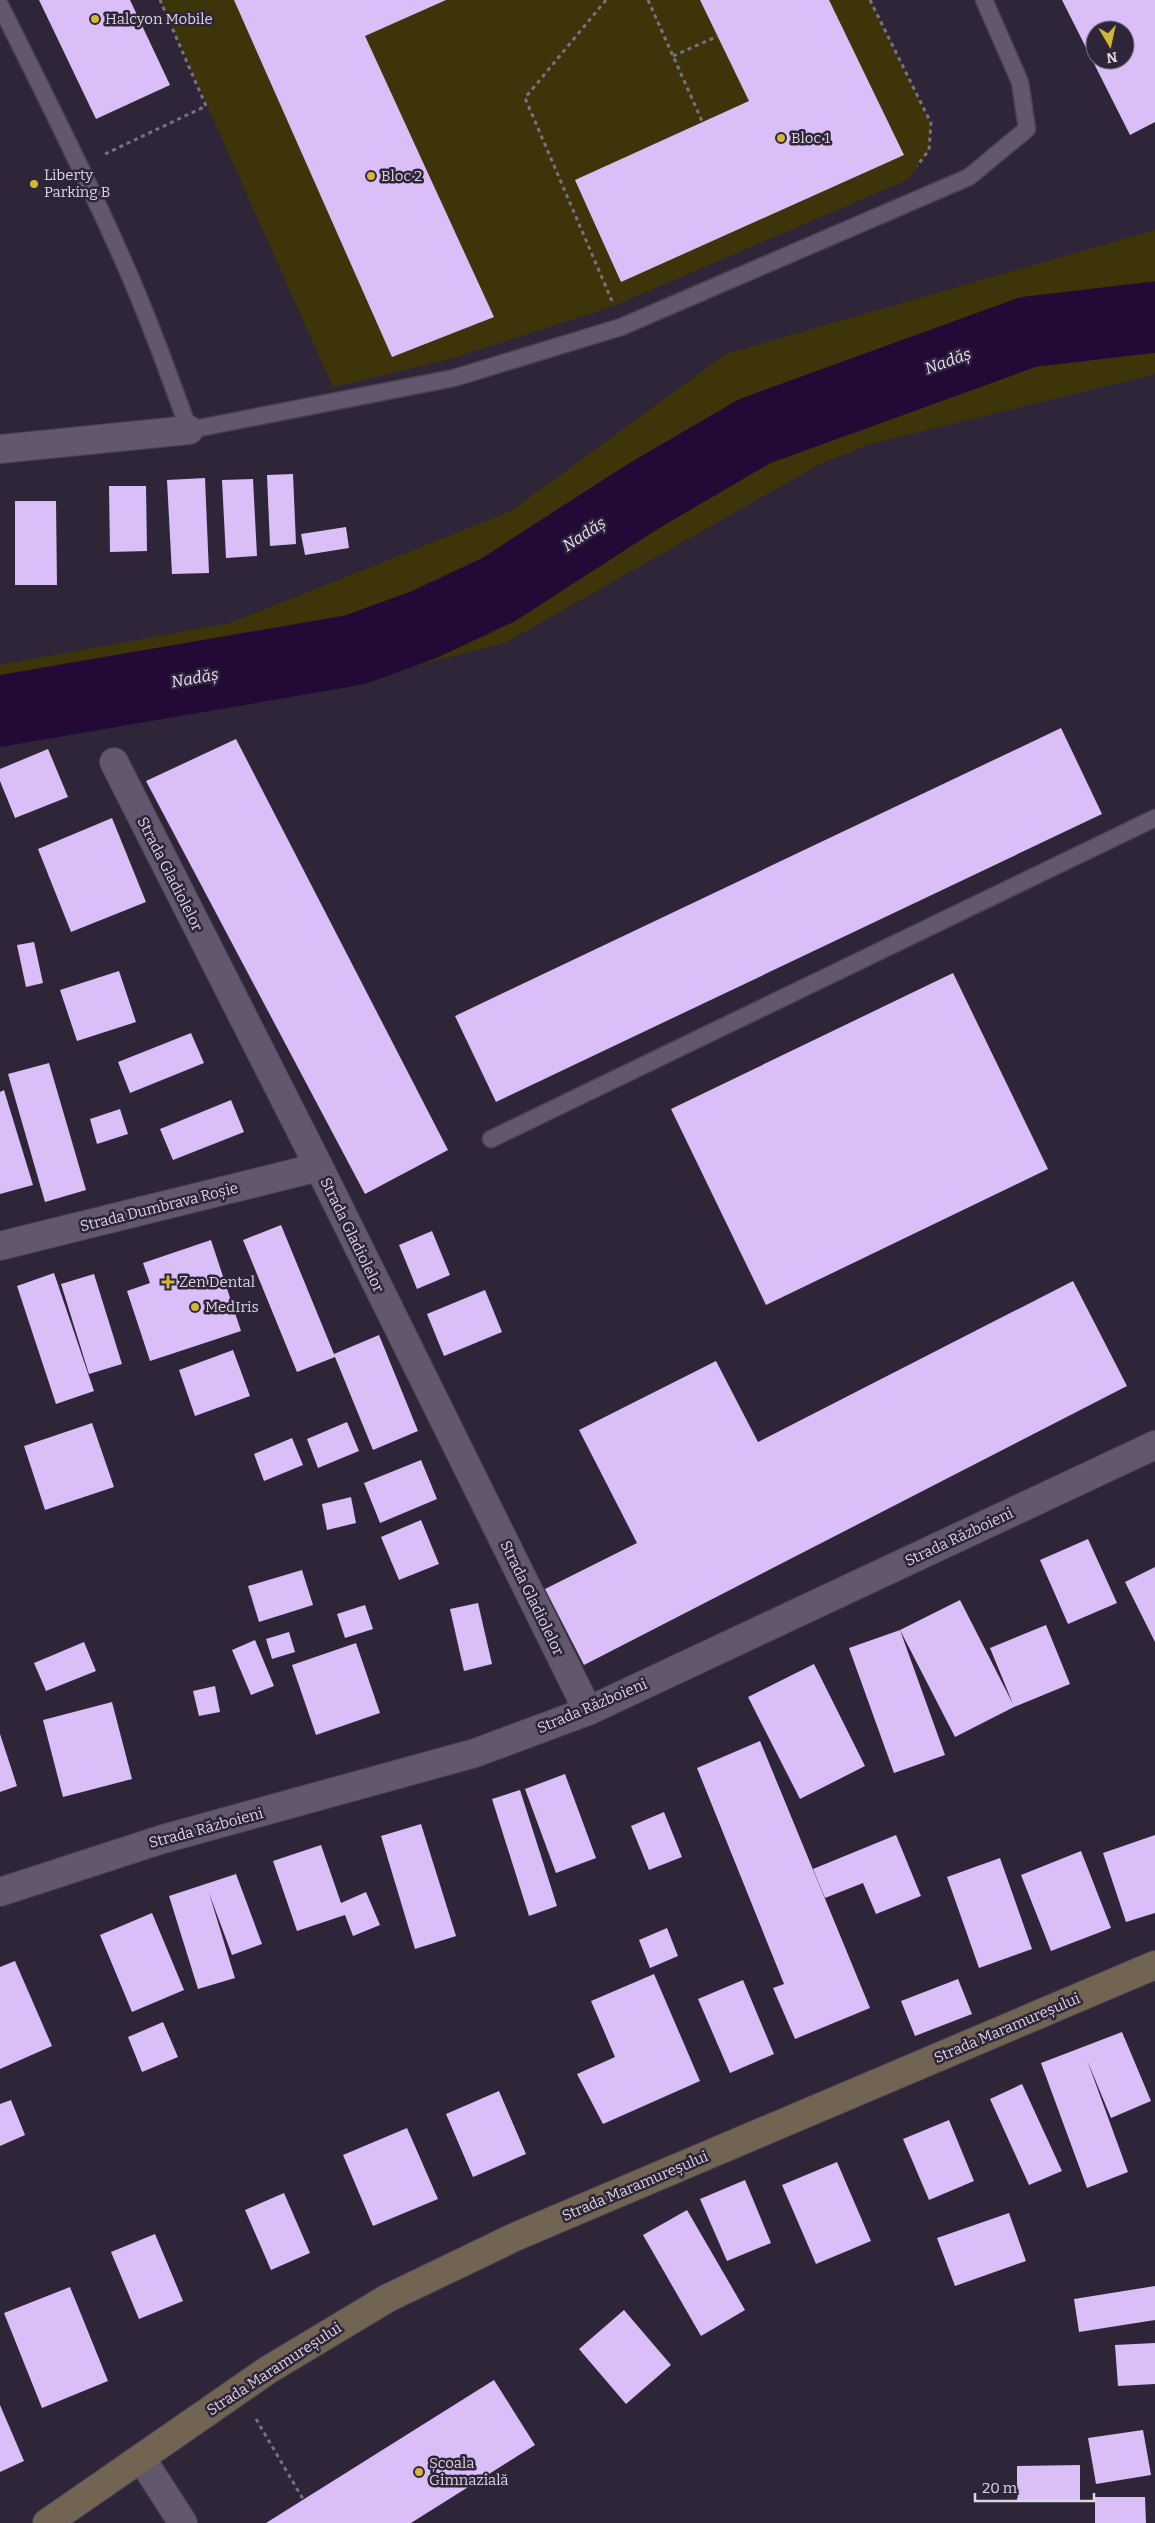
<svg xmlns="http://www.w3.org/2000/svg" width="1155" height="2523" viewBox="0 0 1155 2523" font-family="Bitter,serif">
  <rect width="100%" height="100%" fill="#2f2539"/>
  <g fill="#3d3509">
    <polygon points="160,0 870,0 931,123 929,150 907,180 614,306 447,360 333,387"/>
    <polygon points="1155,230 1155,374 871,444 820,464 505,643 418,665 79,725 0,737 0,665 230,623 511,511 726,354"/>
  </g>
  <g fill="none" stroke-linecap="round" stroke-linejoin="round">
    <polyline stroke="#230936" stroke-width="71" points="0,711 354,650 423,625 498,590 642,497 755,431 1028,332 1155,317"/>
  </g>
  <g fill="#dabef7" fill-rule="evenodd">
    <polygon points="39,0 130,0 170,85 96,119"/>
    <polygon points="234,0 446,0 365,36 494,317 392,357"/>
    <polygon points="700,0 829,0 904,155 621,282 575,180 749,101"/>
    <path d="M1062,0H1155V122L1130,135ZM1095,30H1125V60H1095Z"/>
    <polygon points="293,474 296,544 270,546 267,475"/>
    <polygon points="205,478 209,573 172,574 167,480"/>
    <polygon points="253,479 257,556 226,558 222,480"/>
    <polygon points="109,486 146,486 147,551 110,552"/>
    <polygon points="15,501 56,501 57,585 15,585"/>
    <polygon points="346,527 349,548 305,555 301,534"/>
    <polygon points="1061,728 1102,814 496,1102 455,1016"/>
    <polygon points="236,739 448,1150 365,1194 146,781"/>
    <polygon points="48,749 68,797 15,818 0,781 0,769"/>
    <polygon points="112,818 146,902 71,932 38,849"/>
    <polygon points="34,942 43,983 26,987 17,945"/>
    <polygon points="119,971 136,1022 77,1041 60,990"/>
    <polygon points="953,973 1048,1169 766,1305 671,1109"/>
    <polygon points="191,1033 204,1063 130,1093 118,1062"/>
    <polygon points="49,1063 86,1190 45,1202 8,1074"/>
    <polygon points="4,1090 33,1185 0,1194 0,1092"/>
    <polygon points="231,1100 244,1132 173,1160 160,1129"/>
    <polygon points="120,1109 128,1134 97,1144 90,1119"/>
    <polygon points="281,1225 334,1354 379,1335 418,1431 373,1450 335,1357 297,1372 243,1240"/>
    <polygon points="432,1231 450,1275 417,1289 399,1245"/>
    <polygon points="211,1240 241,1331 150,1361 127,1291 150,1283 143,1263"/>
    <polygon points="54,1273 94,1391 56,1404 17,1286"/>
    <polygon points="94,1274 122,1364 89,1374 61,1284"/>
    <polygon points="1073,1281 1127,1386 584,1665 545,1589 637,1543 579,1430 716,1361 758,1442"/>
    <polygon points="485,1290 502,1332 444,1356 427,1314"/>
    <polygon points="233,1350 250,1396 195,1416 179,1370"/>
    <polygon points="347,1422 359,1451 318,1468 307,1439"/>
    <polygon points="92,1423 114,1487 45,1510 24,1446"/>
    <polygon points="292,1438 303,1465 264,1481 254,1454"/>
    <polygon points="421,1460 437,1499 380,1523 364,1483"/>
    <polygon points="351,1497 356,1523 327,1530 322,1504"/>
    <polygon points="421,1520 439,1564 399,1580 381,1537"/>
    <polygon points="1088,1539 1117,1603 1068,1624 1040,1560"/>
    <polygon points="1155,1567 1155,1642 1125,1582"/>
    <polygon points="302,1570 313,1605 259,1622 248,1586"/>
    <polygon points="960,1600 1013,1704 990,1648 1046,1625 1070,1684 1014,1707 955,1737 900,1630"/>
    <polygon points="478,1603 492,1664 464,1671 450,1609"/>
    <polygon points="365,1605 373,1629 345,1638 337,1614"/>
    <polygon points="900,1630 945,1755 894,1773 849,1648"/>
    <polygon points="289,1632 295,1652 272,1659 266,1639"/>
    <polygon points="255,1640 274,1686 251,1695 232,1650"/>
    <polygon points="84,1642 96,1671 46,1691 34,1663"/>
    <polygon points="356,1643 380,1713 316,1735 292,1665"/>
    <polygon points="814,1664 865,1766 800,1799 748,1697"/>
    <polygon points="215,1686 220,1712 199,1716 193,1691"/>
    <polygon points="112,1702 132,1779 63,1797 43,1720"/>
    <polygon points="0,1734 17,1786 0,1792"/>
    <polygon points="760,1741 870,2008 795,2039 773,1988 784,1984 697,1768"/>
    <polygon points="565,1774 596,1858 556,1873 525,1789"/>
    <polygon points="520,1790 557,1906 529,1916 492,1799"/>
    <polygon points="664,1812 682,1857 649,1870 631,1826"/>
    <polygon points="421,1824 456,1936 415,1949 381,1836"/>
    <polygon points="896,1835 921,1896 876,1914 863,1883 825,1898 813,1869"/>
    <polygon points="1155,1835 1155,1913 1126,1922 1103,1853"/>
    <polygon points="321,1845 341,1903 366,1892 380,1925 353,1936 345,1915 297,1931 273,1861"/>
    <polygon points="1081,1851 1111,1928 1051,1951 1021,1875"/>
    <polygon points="1000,1858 1032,1949 979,1968 947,1877"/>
    <polygon points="236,1874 262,1944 232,1955 209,1893 235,1978 198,1989 169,1896"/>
    <polygon points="152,1913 184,1990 132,2012 100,1935"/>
    <polygon points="667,1928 678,1956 650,1968 639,1940"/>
    <polygon points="15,1961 52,2046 0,2069 0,1967"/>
    <polygon points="654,1974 700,2081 603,2124 577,2074 615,2057 591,2001"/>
    <polygon points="958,1979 972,2014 915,2036 901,2001"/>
    <polygon points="743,1980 774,2054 730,2073 698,1999"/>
    <polygon points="163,2022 178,2057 142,2072 128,2037"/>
    <polygon points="1122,2032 1151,2101 1111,2118 1087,2060 1128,2172 1087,2188 1041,2063"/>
    <polygon points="1022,2084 1062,2171 1029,2185 990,2099"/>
    <polygon points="499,2091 526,2154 473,2177 446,2114"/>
    <polygon points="11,2100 25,2135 0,2146 0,2104"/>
    <polygon points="949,2120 974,2181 929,2200 903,2139"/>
    <polygon points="407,2128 438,2199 373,2226 343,2155"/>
    <polygon points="837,2162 871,2241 816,2264 782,2185"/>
    <polygon points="745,2180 771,2243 727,2261 700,2199"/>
    <polygon points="284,2193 310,2253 271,2270 245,2210"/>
    <polygon points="687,2210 745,2310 701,2336 643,2235"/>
    <polygon points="1009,2213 1026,2261 955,2286 937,2238"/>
    <polygon points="155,2234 183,2301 139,2319 111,2252"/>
    <polygon points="1155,2286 1155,2320 1079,2332 1074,2299"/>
    <polygon points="70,2287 108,2381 42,2408 4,2313"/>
    <polygon points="624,2310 671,2365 626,2404 579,2349"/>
    <polygon points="1155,2343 1155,2384 1118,2386 1115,2345"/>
    <polygon points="494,2380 535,2445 411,2523 266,2523"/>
    <polygon points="0,2405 24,2461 0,2472"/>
    <polygon points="1143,2430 1151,2475 1096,2484 1088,2438"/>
    <polygon points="1080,2465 1080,2501 1017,2502 1017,2466"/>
    <polygon points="1095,2497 1145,2497 1146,2523 1095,2523"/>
  </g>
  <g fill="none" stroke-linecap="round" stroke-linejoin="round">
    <defs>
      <g id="lane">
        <path d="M0,5C42,89 84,172 122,258C147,314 168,372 189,430L454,378L621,327L969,177L1027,129L1020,82L984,0"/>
        <polyline points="491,1139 1155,818"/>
      </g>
      <g id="street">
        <polyline points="0,449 189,430"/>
        <polyline points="114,762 319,1167 588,1711"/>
        <polyline points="0,1246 319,1167"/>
        <polyline points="0,1892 163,1839 475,1753 588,1711 1155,1445"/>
        <polyline points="141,2458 183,2523"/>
      </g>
      <polyline id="secondary" points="47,2523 268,2370 388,2298 517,2236 1155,1965"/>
    </defs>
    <use href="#lane" stroke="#4a4253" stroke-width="19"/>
    <use href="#street" stroke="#4a4253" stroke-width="30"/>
    <use href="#secondary" stroke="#4a4253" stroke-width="30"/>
    <g stroke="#797182" stroke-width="3" stroke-dasharray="4 4" stroke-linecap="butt">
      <polyline points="606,0 525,98 612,301"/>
      <polyline points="648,0 702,121"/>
      <polyline points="870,0 931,123 929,150 917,166"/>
      <polyline points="673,56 718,36"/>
      <polyline points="105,154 206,106 160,0"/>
      <polyline points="256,2419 303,2499"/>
    </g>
    <use href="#lane" stroke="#62576d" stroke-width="16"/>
    <use href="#street" stroke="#62576d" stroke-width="28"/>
    <use href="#secondary" stroke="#726452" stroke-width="28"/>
  </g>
  <g fill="#d1b736" stroke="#2f2539" stroke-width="2">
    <circle cx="95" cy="19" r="5"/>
    <circle cx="781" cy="138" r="5"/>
    <circle cx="371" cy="176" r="5"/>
    <circle cx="34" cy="184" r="5"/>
    <path d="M165.5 1274.5h5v5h5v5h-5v5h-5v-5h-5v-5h5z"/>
    <circle cx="195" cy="1307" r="5"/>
    <circle cx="419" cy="2472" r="5"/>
  </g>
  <g text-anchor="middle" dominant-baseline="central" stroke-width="5" stroke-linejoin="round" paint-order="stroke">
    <g font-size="15" fill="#dcd6e3" stroke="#2f2539" text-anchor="start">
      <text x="105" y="19">Halcyon Mobile</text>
      <text x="791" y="138">Bloc 1</text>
      <text x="44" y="175">Liberty<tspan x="44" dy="17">Parking B</tspan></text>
      <text x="381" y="176">Bloc 2</text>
      <text x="179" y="1282">Zen Dental</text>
      <text x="205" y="1307">MedIris</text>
      <text x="429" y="2463">Școala<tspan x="429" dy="17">Gimnazială</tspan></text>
    </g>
    <g font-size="15" fill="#dcd6e3" stroke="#2f2539">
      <text transform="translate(170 874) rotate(63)">Strada Gladiolelor</text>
      <text transform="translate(159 1207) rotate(-14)">Strada Dumbrava Roșie</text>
      <text transform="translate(352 1235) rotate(64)">Strada Gladiolelor</text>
      <text transform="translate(959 1537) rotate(-25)">Strada Războieni</text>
      <text transform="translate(532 1598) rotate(64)">Strada Gladiolelor</text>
      <text transform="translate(592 1706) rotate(-23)">Strada Războieni</text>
      <text transform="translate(206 1828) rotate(-15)">Strada Războieni</text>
      <text transform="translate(1007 2028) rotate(-23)">Strada Maramureșului</text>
      <text transform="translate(635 2186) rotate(-23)">Strada Maramureșului</text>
      <text transform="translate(274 2369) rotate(-33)">Strada Maramureșului</text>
    </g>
    <g font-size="16" font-style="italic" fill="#e9dafa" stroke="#2f2539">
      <text transform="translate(948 361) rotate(-20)">Nadăș</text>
      <text transform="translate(584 534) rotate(-33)">Nadăș</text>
      <text transform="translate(195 678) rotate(-10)">Nadăș</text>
    </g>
  </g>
  <g transform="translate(1110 45) rotate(171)"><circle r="24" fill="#2f2539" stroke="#746c7d"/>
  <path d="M0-4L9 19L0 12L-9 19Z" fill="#d1b736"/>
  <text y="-8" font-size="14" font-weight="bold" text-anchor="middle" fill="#dcd6e3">N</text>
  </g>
  <path d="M975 2493v8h119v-8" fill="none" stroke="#dcd6e3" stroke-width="2.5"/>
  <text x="982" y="2493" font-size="15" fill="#dcd6e3" stroke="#2f2539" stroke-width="4" paint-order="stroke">20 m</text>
</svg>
